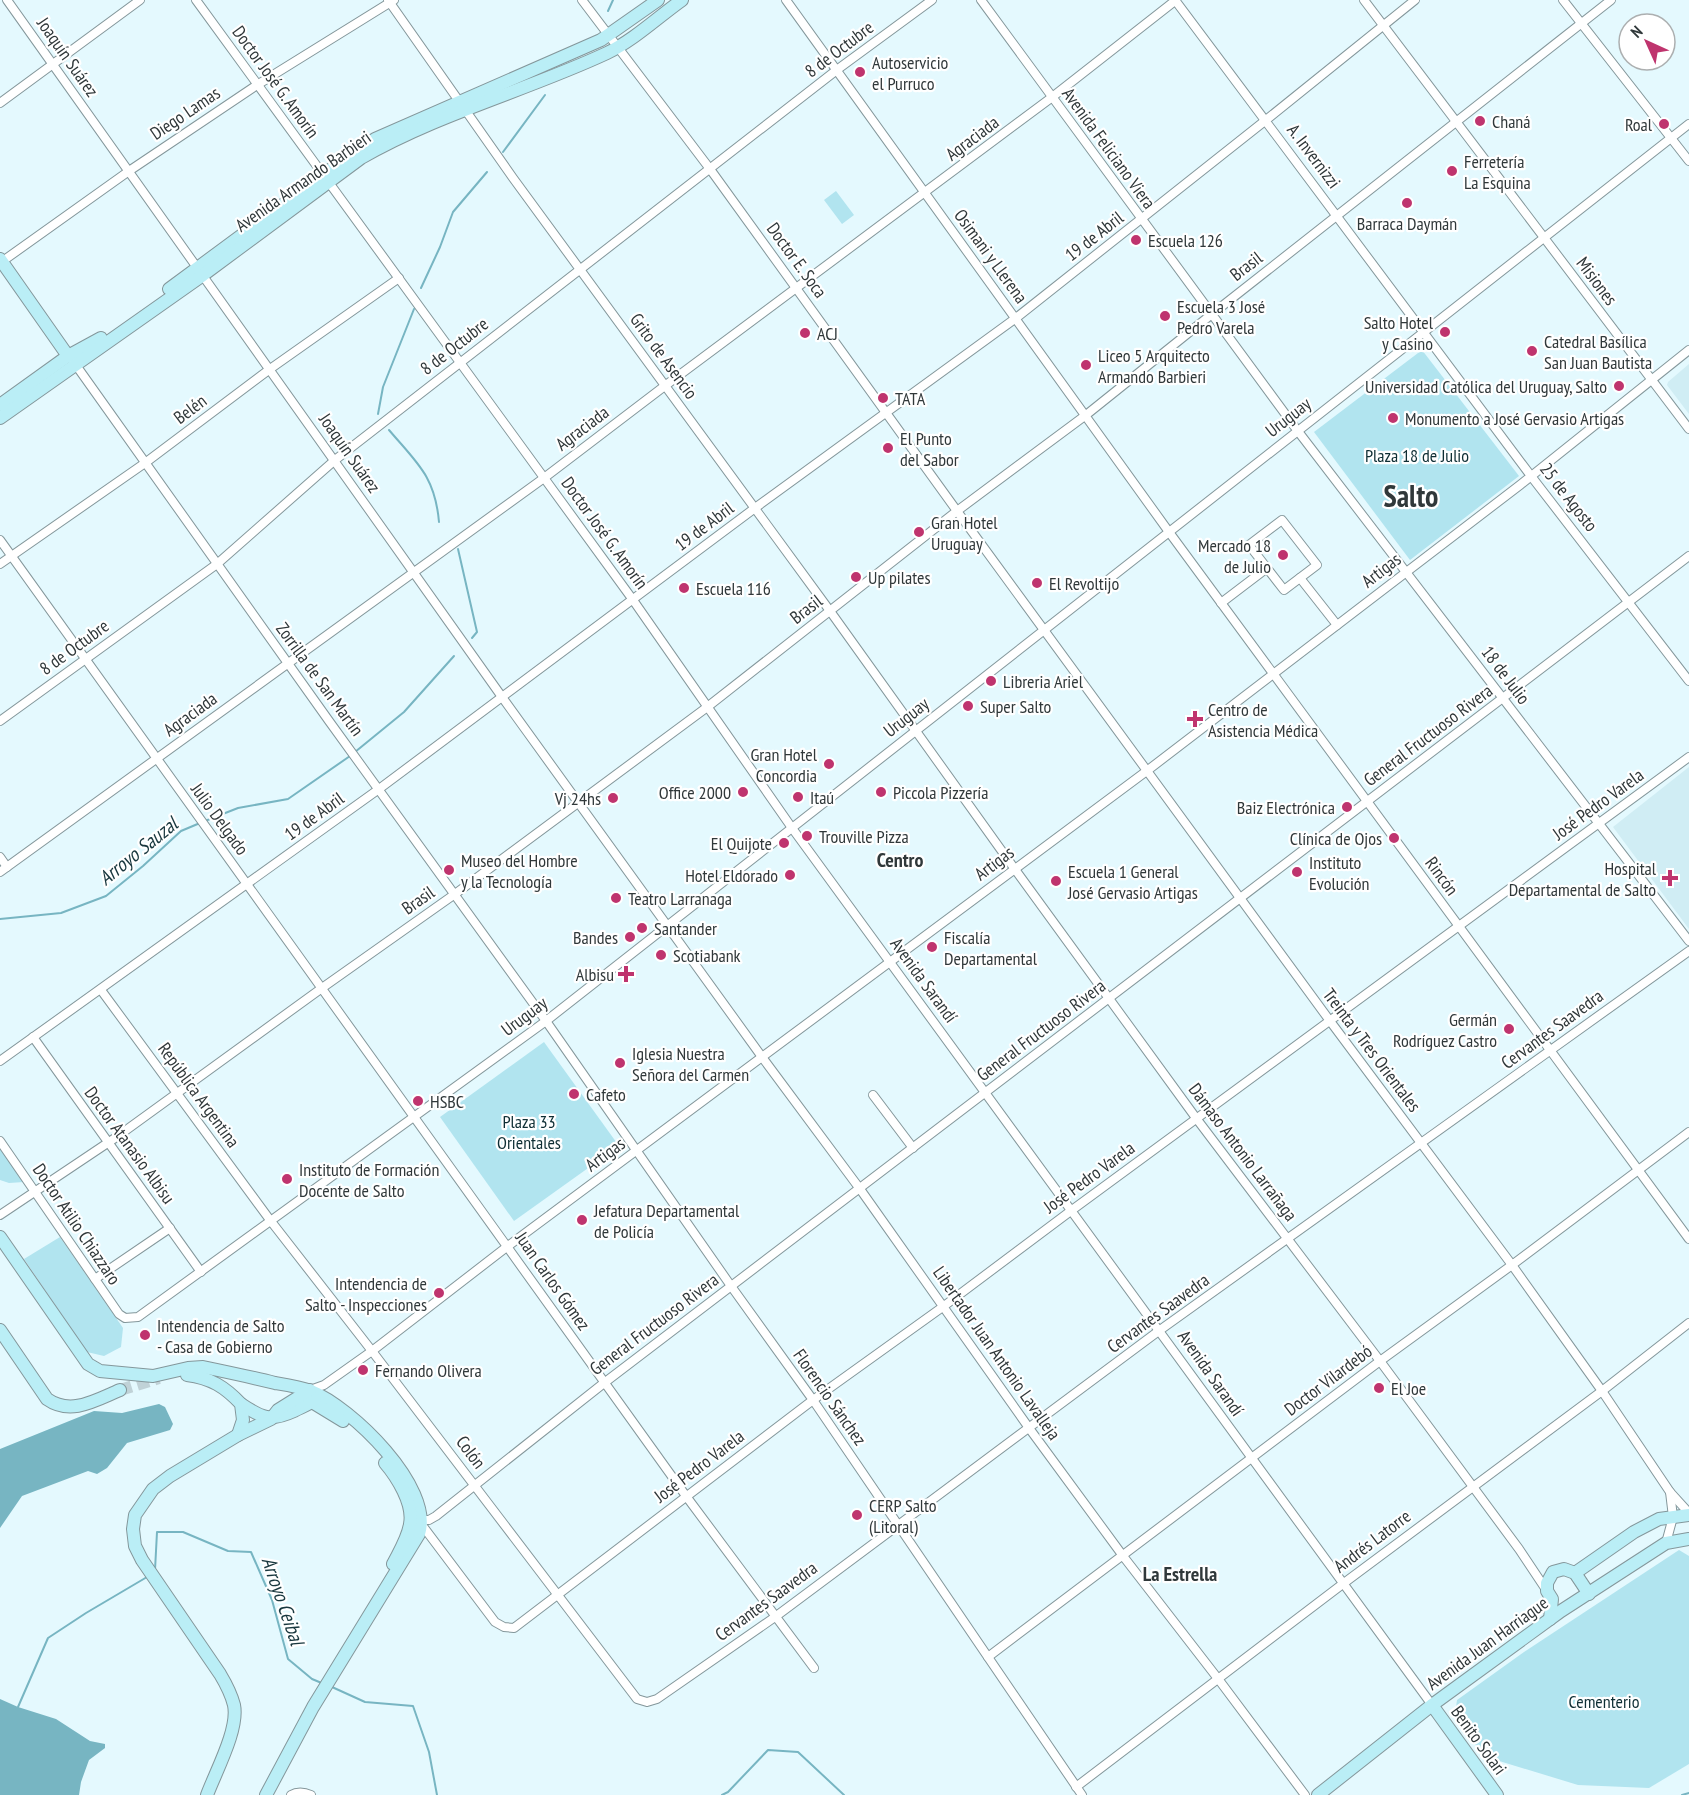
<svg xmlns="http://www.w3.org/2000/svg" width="1689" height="1795" viewBox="0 0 1689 1795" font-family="'PT Sans Narrow',sans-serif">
  <rect width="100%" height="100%" fill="#e4f9fe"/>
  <g fill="#d0edf4">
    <polygon points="1689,364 1689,414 1667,385 1668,382"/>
    <polygon points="1689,767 1689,929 1613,827"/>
  </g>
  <g fill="#b1e4ef">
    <polygon points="836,191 854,215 842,224 824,200"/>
    <polygon points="1422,350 1519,476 1410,560 1314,432"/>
    <polygon points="544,1042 619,1146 514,1221 440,1117"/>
    <polygon points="0,1149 24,1182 9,1183 0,1180"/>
    <polygon points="60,1237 123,1328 121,1347 104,1356 87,1352 24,1259"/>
    <polygon points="1679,1550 1689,1556 1689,1764 1649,1788 1578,1785 1483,1756 1455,1714 1457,1700 1524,1652"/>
  </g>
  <g fill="#77b5c2">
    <polygon points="159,1404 165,1407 173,1424 170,1430 127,1443 107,1468 97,1474 88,1471 22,1496 0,1528 0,1449 94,1411 122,1413"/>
    <polygon points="0,1699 18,1707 56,1719 90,1741 105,1744 105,1748 89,1760 81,1782 79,1795 0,1795"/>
  </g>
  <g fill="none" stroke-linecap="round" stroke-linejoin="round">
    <g stroke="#77b5c2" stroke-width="2">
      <polyline points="608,11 613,0"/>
      <polyline points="503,152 545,95"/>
      <polyline points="421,288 440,247 453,212 487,172"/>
      <polyline points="378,414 383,387 414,309"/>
      <path d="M389,430C417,463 435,476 439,522"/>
      <polyline points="458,549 477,632 472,638"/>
      <polyline points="355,752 404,712 454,656"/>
      <polyline points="205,821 238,808 288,799 350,756"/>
      <polyline points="0,919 61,913 106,896 143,866 181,831 200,823"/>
      <polyline points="155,1570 157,1532 183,1532 228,1551 251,1552 272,1600 288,1659 312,1679 324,1684"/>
      <polyline points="332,1687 365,1702 413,1706 429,1752 437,1795"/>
      <polyline points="18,1707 48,1638 86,1613 147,1577"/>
      <polyline points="722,1795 728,1792 768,1750 798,1752 844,1795"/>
      <polyline points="1682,1795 1689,1793"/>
    </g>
    <polyline stroke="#c0d2d7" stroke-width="12" stroke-dasharray="12 6" stroke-linecap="butt" points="120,1390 159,1378"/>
    <defs>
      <g id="street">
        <polyline points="7,0 502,697 762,1057 860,1189 1029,1428 1123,1556 1219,1680 1305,1795"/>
        <polyline points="196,0 633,600 792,828 1432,1705"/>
        <polyline points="388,0 513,178 830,611 1014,868 1196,1118 1380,1361 1519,1549 1547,1591"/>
        <polyline points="582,0 710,169 957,511 1330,1021 1512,1265 1602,1391 1670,1492 1689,1513"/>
        <polyline points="786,0 1169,532 1689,1239"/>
        <polyline points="981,0 1297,430 1689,941"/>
        <polyline points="1175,0 1531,476 1689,681"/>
        <polyline points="1364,0 1689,429"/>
        <polyline points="1563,0 1689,161"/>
        <polyline points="0,103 140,0"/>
        <polyline points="0,263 129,171 257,85 394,0"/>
        <polyline points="73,361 329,721 546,1021 731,1286 813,1400 1082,1795"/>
        <polygon points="1282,520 1317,565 1284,590 1249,545"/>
        <polyline points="0,540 686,1496 814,1668"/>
        <polyline points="0,564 145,463 270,369 399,278"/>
        <polyline points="1300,578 1337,625"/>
        <polyline points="1221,603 1267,568"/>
        <polyline points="0,721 217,564 335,460 838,69 932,0"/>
        <polyline points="0,857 7,867"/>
        <polyline points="0,872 544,478 666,385 1051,98 1176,0"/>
        <polyline points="101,990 270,1220 372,1351 637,1699 647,1702 657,1699 775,1617 1160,1330 1689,951"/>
        <polyline points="33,1037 201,1272"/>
        <polyline points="0,1061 379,789 755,508 1016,318 1266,120 1415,0"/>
        <polyline points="873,1095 913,1148"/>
        <polyline points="0,1141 119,1314 125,1318 138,1317 546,1021 1689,124"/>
        <polyline points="0,1215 118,1136 322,988 455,894 706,708 957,511 1086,415 1212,314 1611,0"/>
        <polyline points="95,1279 170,1228"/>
        <polyline points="310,1390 324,1385 372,1351 508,1246 1148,770 1520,485 1689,350"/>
        <polyline points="417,1520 429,1520 436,1516 604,1383 1689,556"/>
        <polyline points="422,1525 495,1622 504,1627 514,1628 813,1400 944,1306 1072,1210 1689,757"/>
        <polyline points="1666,1543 1673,1517 1670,1492"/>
        <polyline points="988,1657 1380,1361 1512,1265 1689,1132"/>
        <polyline points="1076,1787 1344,1583 1602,1391 1689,1323"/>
        <path d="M291,1795C298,1791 304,1792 311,1795"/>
      </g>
      <g id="secondary">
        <polyline points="0,259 68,356"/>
        <polyline points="169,289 357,150 375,139 601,40 658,0"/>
        <polyline points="0,405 68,356 101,338"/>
        <path d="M0,418L203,275L361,158C437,114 528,90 607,53C634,40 658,17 682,0"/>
        <path d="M0,1237L88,1364L100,1371L153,1376L188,1368L203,1367C227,1372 251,1377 275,1383C287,1385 300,1387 311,1391C351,1407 434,1487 419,1534L313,1707L266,1795"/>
        <path d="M0,1330L47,1399C71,1416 96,1400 120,1390"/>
        <path d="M187,1375C211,1378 225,1387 241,1404L243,1420L238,1435"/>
        <polyline points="302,1396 343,1421"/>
        <path d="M241,1404C262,1418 270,1422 294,1411C301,1407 309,1405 315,1399"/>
        <path d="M385,1463C397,1477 414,1504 410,1524C408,1538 399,1552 393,1564"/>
        <polyline points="1575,1573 1634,1532 1659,1519 1689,1515"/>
        <polyline points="1550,1619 1552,1599 1547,1591 1547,1583 1553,1572 1564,1569 1575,1573 1589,1594"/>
        <polyline points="1432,1705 1497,1795"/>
        <path d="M207,1795C216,1771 239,1729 234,1705C231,1693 226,1684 220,1674L142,1560L135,1546L133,1529L135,1515L153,1489L170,1476L238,1435L271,1419L278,1410L310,1390"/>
        <polyline points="1318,1795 1432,1705 1561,1611 1666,1543 1689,1539"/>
      </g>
    </defs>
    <use href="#street" stroke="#84979b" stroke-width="10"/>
    <use href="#secondary" stroke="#84979b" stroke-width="14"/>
    <use href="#street" stroke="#fff" stroke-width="8"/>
    <use href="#secondary" stroke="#baeef6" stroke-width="12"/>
  </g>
  <g fill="#bf346e" stroke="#fff" stroke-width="2">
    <circle cx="860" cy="72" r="6"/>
    <circle cx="1480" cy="121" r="6"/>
    <circle cx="1664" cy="124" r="6"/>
    <circle cx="1452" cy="171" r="6"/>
    <circle cx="1407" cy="203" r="6"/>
    <circle cx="1136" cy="240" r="6"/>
    <circle cx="1165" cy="316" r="6"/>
    <circle cx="1445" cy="332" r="6"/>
    <circle cx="805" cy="333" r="6"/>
    <circle cx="1532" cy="351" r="6"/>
    <circle cx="1086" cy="365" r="6"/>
    <circle cx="1619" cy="386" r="6"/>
    <circle cx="883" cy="398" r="6"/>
    <circle cx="1393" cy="418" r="6"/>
    <circle cx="888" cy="448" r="6"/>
    <circle cx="919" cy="532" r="6"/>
    <circle cx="1283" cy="555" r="6"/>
    <circle cx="856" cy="577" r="6"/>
    <circle cx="1037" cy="583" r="6"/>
    <circle cx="684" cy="588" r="6"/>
    <circle cx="991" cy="681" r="6"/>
    <circle cx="968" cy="706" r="6"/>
    <path d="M1192 710h6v6h6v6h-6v6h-6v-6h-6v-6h6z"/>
    <circle cx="829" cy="764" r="6"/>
    <circle cx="743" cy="792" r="6"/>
    <circle cx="881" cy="792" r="6"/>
    <circle cx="798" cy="797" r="6"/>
    <circle cx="613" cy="798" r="6"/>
    <circle cx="1347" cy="807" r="6"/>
    <circle cx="807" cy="836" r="6"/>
    <circle cx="1394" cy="838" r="6"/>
    <circle cx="784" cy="843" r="6"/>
    <circle cx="449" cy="870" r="6"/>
    <circle cx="1297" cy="872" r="6"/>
    <circle cx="790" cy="875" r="6"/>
    <path d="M1667 869h6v6h6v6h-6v6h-6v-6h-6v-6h6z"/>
    <circle cx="1056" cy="881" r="6"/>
    <circle cx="616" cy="898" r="6"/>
    <circle cx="642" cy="928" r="6"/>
    <circle cx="630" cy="937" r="6"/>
    <circle cx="932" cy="947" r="6"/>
    <circle cx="661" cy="955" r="6"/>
    <path d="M623 965h6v6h6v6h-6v6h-6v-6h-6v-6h6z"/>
    <circle cx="1509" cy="1029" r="6"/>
    <circle cx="620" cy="1063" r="6"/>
    <circle cx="574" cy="1094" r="6"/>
    <circle cx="418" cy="1101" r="6"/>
    <circle cx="287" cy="1179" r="6"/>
    <circle cx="582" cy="1220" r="6"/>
    <circle cx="439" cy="1293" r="6"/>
    <circle cx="145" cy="1335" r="6"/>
    <circle cx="363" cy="1370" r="6"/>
    <circle cx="1379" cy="1388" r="6"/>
    <circle cx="857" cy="1515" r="6"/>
  </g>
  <g text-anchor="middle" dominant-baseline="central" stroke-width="4.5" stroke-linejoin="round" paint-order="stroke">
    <g font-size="18" fill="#30383a" stroke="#fff">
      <text transform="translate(839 49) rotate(-37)">8 de Octubre</text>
      <text transform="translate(68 57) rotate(55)">Joaquín Suárez</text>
      <text transform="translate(276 82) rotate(54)">Doctor José G. Amorín</text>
      <text transform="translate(185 113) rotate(-34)">Diego Lamas</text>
      <text transform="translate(972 138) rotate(-37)">Agraciada</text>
      <text transform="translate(1109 148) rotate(54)">Avenida Feliciano Viera</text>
      <text transform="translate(1314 156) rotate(53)">A. Invernizzi</text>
      <text transform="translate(303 181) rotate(-35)">Avenida Armando Barbieri</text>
      <text transform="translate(1094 236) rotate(-38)">19 de Abril</text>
      <text transform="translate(991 256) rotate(54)">Osimani y Llerena</text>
      <text transform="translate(797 260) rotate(54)">Doctor E. Soca</text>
      <text transform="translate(1246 266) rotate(-38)">Brasil</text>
      <text transform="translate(1597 281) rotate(53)">Misiones</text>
      <text transform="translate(454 346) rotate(-38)">8 de Octubre</text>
      <text transform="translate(664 356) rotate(54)">Grito de Asencio</text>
      <text transform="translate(190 409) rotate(-37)">Belén</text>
      <text transform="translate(1288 417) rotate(-38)">Uruguay</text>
      <text transform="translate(582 428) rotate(-37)">Agraciada</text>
      <text transform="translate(350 453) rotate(55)">Joaquín Suárez</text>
      <text transform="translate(1569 497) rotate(52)">25 de Agosto</text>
      <text transform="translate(704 526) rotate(-37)">19 de Abril</text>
      <text transform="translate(605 533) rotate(54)">Doctor José G. Amorín</text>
      <text transform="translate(1381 570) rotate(-38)">Artigas</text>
      <text transform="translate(806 609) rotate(-38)">Brasil</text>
      <text transform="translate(74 647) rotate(-36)">8 de Octubre</text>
      <text transform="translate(1506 675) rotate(53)">18 de Julio</text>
      <text transform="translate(320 679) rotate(54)">Zorrilla de San Martín</text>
      <text transform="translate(190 714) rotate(-36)">Agraciada</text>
      <text transform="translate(906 717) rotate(-38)">Uruguay</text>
      <text transform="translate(1428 735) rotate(-37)">General Fructuoso Rivera</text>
      <text transform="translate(1598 804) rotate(-36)">José Pedro Varela</text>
      <text transform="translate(314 816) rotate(-36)">19 de Abril</text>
      <text transform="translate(220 819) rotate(54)">Julio Delgado</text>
      <text transform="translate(994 863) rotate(-37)">Artigas</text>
      <text transform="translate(1442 876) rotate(54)">Rincón</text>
      <text transform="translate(418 900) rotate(-35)">Brasil</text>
      <text transform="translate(924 980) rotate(54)">Avenida Sarandí</text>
      <text transform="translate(524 1016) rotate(-37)">Uruguay</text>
      <text transform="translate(1552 1029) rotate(-36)">Cervantes Saavedra</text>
      <text transform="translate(1041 1030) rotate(-37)">General Fructuoso Rivera</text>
      <text transform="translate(1372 1050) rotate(53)">Treinta y Tres Orientales</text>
      <text transform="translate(199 1095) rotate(54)">República Argentina</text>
      <text transform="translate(130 1145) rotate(54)">Doctor Atanasio Albisu</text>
      <text transform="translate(1243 1152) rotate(53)">Dámaso Antonio Larrañaga</text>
      <text transform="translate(605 1154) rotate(-36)">Artigas</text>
      <text transform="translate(1089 1177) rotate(-36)">José Pedro Varela</text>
      <text transform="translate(77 1224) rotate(56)">Doctor Atilio Chiazzaro</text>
      <text transform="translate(553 1281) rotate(55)">Juan Carlos Gómez</text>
      <text transform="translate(1158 1313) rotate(-36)">Cervantes Saavedra</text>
      <text transform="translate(654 1324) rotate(-37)">General Fructuoso Rivera</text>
      <text transform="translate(997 1353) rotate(55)">Libertador Juan Antonio Lavalleja</text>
      <text transform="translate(1211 1373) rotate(55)">Avenida Sarandí</text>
      <text transform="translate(1328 1380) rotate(-37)">Doctor Vilardebó</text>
      <text transform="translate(830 1397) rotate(55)">Florencio Sánchez</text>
      <text transform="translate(471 1452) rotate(53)">Colón</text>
      <text transform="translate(699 1466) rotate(-37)">José Pedro Varela</text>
      <text transform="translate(1372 1541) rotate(-37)">Andrés Latorre</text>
      <text transform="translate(766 1601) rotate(-36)">Cervantes Saavedra</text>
      <text transform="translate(1487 1643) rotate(-36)">Avenida Juan Harriague</text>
      <text transform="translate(1479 1740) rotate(54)">Benito Solari</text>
    </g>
    <g font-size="18" fill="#30383a" stroke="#fff" text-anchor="start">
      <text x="872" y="62">Autoservicio<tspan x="872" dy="21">el Purruco</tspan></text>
      <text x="1492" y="121">Chaná</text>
      <text x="1652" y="124" text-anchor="end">Roal</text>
      <text x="1464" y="161">Ferretería<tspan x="1464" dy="21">La Esquina</tspan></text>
      <text x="1407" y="223" text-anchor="middle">Barraca Daymán</text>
      <text x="1148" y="240">Escuela 126</text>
      <text x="1177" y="306">Escuela 3 José<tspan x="1177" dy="21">Pedro Varela</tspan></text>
      <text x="1433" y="322" text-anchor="end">Salto Hotel<tspan x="1433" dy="21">y Casino</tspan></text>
      <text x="817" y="333">ACJ</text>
      <text x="1544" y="341">Catedral Basílica<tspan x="1544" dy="21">San Juan Bautista</tspan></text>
      <text x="1098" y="355">Liceo 5 Arquitecto<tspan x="1098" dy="21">Armando Barbieri</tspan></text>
      <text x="1607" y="386" text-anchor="end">Universidad Católica del Uruguay, Salto</text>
      <text x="895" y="398">TATA</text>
      <text x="1405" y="418">Monumento a José Gervasio Artigas</text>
      <text x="900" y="438">El Punto<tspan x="900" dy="21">del Sabor</tspan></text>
      <text x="931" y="522">Gran Hotel<tspan x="931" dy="21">Uruguay</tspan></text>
      <text x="1271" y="545" text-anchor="end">Mercado 18<tspan x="1271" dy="21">de Julio</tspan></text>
      <text x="868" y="577">Up pilates</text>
      <text x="1049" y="583">El Revoltijo</text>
      <text x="696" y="588">Escuela 116</text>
      <text x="1003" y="681">Libreria Ariel</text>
      <text x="980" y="706">Super Salto</text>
      <text x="1208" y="709">Centro de<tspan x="1208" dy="21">Asistencia Médica</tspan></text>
      <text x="817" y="754" text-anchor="end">Gran Hotel<tspan x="817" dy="21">Concordia</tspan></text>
      <text x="731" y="792" text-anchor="end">Office 2000</text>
      <text x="893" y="792">Piccola Pizzería</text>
      <text x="810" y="797">Itaú</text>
      <text x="601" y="798" text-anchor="end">Vj 24hs</text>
      <text x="1335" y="807" text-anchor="end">Baiz Electrónica</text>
      <text x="819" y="836">Trouville Pizza</text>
      <text x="1382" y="838" text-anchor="end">Clínica de Ojos</text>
      <text x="772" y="843" text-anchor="end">El Quijote</text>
      <text x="461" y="860">Museo del Hombre<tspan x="461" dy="21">y la Tecnología</tspan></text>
      <text x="1309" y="862">Instituto<tspan x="1309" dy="21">Evolución</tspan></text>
      <text x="1656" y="868" text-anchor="end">Hospital<tspan x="1656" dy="21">Departamental de Salto</tspan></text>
      <text x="1068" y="871">Escuela 1 General<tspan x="1068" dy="21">José Gervasio Artigas</tspan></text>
      <text x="778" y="875" text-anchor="end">Hotel Eldorado</text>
      <text x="628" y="898">Teatro Larranaga</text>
      <text x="654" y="928">Santander</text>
      <text x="618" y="937" text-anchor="end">Bandes</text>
      <text x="944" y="937">Fiscalía<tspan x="944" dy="21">Departamental</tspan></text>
      <text x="673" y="955">Scotiabank</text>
      <text x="614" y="974" text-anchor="end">Albisu</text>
      <text x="1497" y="1019" text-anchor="end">Germán<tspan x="1497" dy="21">Rodríguez Castro</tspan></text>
      <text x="632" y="1053">Iglesia Nuestra<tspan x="632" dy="21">Señora del Carmen</tspan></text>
      <text x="586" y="1094">Cafeto</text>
      <text x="430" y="1101">HSBC</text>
      <text x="299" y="1169">Instituto de Formación<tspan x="299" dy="21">Docente de Salto</tspan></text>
      <text x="594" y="1210">Jefatura Departamental<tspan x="594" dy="21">de Policía</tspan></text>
      <text x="427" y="1283" text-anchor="end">Intendencia de<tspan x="427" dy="21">Salto - Inspecciones</tspan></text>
      <text x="157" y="1325">Intendencia de Salto<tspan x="157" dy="21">- Casa de Gobierno</tspan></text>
      <text x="375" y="1370">Fernando Olivera</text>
      <text x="1391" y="1388">El Joe</text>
      <text x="869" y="1505">CERP Salto<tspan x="869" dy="21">(Litoral)</tspan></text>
    </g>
    <g font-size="18" fill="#0e2e34" stroke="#fff">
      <text x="1417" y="455">Plaza 18 de Julio</text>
      <text x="529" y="1121">Plaza 33<tspan x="529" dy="21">Orientales</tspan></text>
      <text x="1604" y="1701">Cementerio</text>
    </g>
    <g font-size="20" font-style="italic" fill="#18373e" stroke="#fff">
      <text transform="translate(138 851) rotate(-39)">Arroyo Sauzal</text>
      <text transform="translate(283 1601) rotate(71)">Arroyo Ceibal</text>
    </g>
    <g font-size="20" font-weight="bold" fill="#30383a" stroke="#fff">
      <text x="900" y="860">Centro</text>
      <text x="1180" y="1574">La Estrella</text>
    </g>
    <g font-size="30" font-weight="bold" fill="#30383a" stroke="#fff">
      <text x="1411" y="495">Salto</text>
    </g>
  </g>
  <g transform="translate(1647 42) rotate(315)"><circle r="28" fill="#ffffff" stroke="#acafb0" stroke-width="1.5"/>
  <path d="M0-4.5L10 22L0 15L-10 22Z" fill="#bf346e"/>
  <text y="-9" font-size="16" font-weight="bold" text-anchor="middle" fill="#30383a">N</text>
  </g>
</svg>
